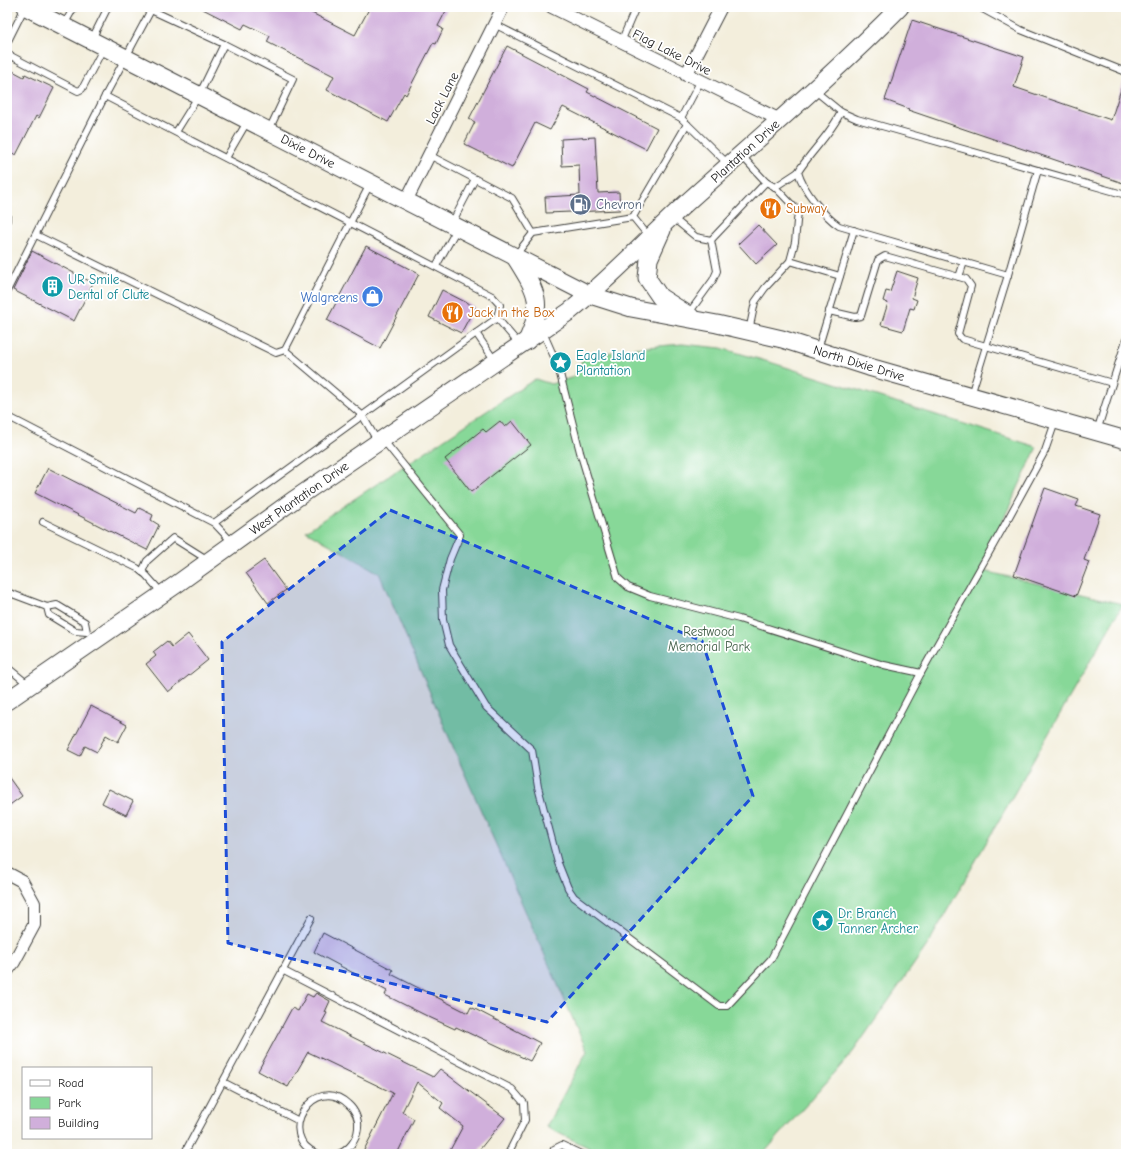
<svg xmlns="http://www.w3.org/2000/svg" width="1133" height="1161" viewBox="0 0 1133 1161" font-family="'Comic Neue',sans-serif">
  <rect width="100%" height="100%" fill="#fff"/>
  <filter id="ink" filterUnits="userSpaceOnUse"><feTurbulence type="fractalNoise" baseFrequency=".025" numOctaves="2"/><feDisplacementMap in="SourceGraphic" scale="8" xChannelSelector="R" yChannelSelector="G"/><feConvolveMatrix kernelMatrix="1 2 1 2 8 2 1 2 1" color-interpolation-filters="sRGB"/></filter>
  <filter id="wash" filterUnits="userSpaceOnUse"><feTurbulence type="fractalNoise" baseFrequency=".012" numOctaves="4" result="noise"/><feDisplacementMap in="SourceGraphic" scale="16" xChannelSelector="R" yChannelSelector="G"/><feGaussianBlur stdDeviation="0.9" result="paint"/><feColorMatrix in="noise" values="0 0 0 0 0 0 0 0 0 0 0 0 0 0 0 0 0 1.4 0 .05"/><feComposite in="paint" operator="in"/></filter>
  <g filter="url(#wash)">
    <rect width="100%" height="100%" fill="#f3eedc"/>
    <polygon fill="#87d898" stroke="#527a5a" points="682,344 721,348 776,364 1037,447 980,570 1123,604 928,944 853,1052 763,1154 602,1154 546,1127 587,1051 460,763 379,573 306,531 535,379 551,384 574,377 584,357 636,348"/>
    <g id="blocks">
      <g fill="#d0afdb">
        <polygon points="199,7 300,7 355,35 370,7 448,7 438,26 443,29 436,44 433,43 406,95 404,93 388,122 327,90 334,76 267,42 270,36 245,24 242,29"/>
        <polygon points="912,20 1024,57 1014,87 1111,120 1124,80 1126,81 1126,184 908,110 909,109 885,100"/>
        <polygon points="507,46 589,89 587,92 657,128 646,149 563,107 550,130 535,123 512,168 464,144 475,122 469,119"/>
        <polygon points="7,68 24,77 25,74 54,88 39,118 36,116 16,155 7,150"/>
        <polygon points="595,137 598,193 619,192 620,210 546,213 545,197 580,195 579,165 562,166 561,139"/>
        <polygon points="758,225 777,245 756,264 738,244"/>
        <polygon points="366,246 419,274 380,348 327,320"/>
        <polygon points="32,251 93,283 74,321 13,290"/>
        <polygon points="897,271 918,278 912,298 917,300 914,309 910,308 903,331 881,325 888,303 883,301 886,291 890,292"/>
        <polygon points="442,290 475,307 461,333 429,317"/>
        <polygon points="500,421 505,427 512,421 531,445 471,492 445,459 483,429 486,432"/>
        <polygon points="48,468 136,513 139,508 153,515 151,520 159,525 147,550 35,493"/>
        <polygon points="1045,488 1079,500 1076,506 1100,514 1084,560 1089,562 1076,596 1014,575"/>
        <polygon points="264,560 286,590 268,603 246,573"/>
        <polygon points="188,634 208,660 168,692 146,664 156,656 153,652 167,641 172,647"/>
        <polygon points="91,706 127,725 118,742 106,735 97,752 85,746 80,756 68,750"/>
        <polygon points="7,775 22,796 7,807"/>
        <polygon points="109,789 133,801 126,815 102,803"/>
        <polygon points="323,933 393,970 391,974 468,1013 471,1007 540,1043 530,1061 475,1035 475,1036 456,1027 455,1029 429,1017 385,995 387,991 314,952"/>
        <polygon points="316,993 330,1001 325,1012 327,1013 322,1022 433,1077 440,1069 505,1118 476,1154 448,1154 463,1126 440,1108 443,1103 417,1082 402,1112 414,1119 397,1154 362,1154 393,1093 308,1052 288,1087 258,1071 292,1008 298,1011 307,994 313,997"/>
      </g>
    </g>
  </g>
  <g filter="url(#ink)">
    <use href="#blocks" fill-opacity="0" stroke="#3c3c39" stroke-width="1"/>
    <g fill="none" stroke-linecap="round" stroke-linejoin="round">
      <defs>
        <g id="service">
          <polyline points="979,7 1021,30 1126,72"/>
          <polyline points="494,24 681,118 728,164"/>
          <polyline points="64,25 74,7"/>
          <polyline points="92,39 108,7"/>
          <polyline points="621,42 636,7"/>
          <polyline points="7,43 25,7"/>
          <polyline points="7,54 78,91 82,89 103,49"/>
          <polyline points="814,90 841,112 857,119 1126,195"/>
          <polyline points="105,96 492,296 500,305 497,318 214,523"/>
          <path d="M841,112C830,135 811,151 798,172C803,190 824,216 839,226L1008,275L971,395"/>
          <polyline points="681,118 700,82"/>
          <polyline points="176,132 199,95 224,44 293,79 269,130"/>
          <polyline points="429,155 512,198 533,233"/>
          <polyline points="226,158 247,122"/>
          <polyline points="775,187 798,172"/>
          <polyline points="7,213 7,220"/>
          <polyline points="673,218 696,237 711,240 766,182 742,156"/>
          <polyline points="452,223 475,179"/>
          <polyline points="36,235 276,353 285,350 370,184"/>
          <polyline points="650,238 633,217 687,124"/>
          <polyline points="515,256 533,233 633,217"/>
          <polyline points="790,261 840,276"/>
          <polyline points="436,266 457,229"/>
          <polyline points="1008,275 1038,170"/>
          <polyline points="959,277 964,262"/>
          <polyline points="7,291 105,96 151,10 224,44"/>
          <polyline points="829,311 855,317 861,316 878,260 885,256 966,279 971,286 958,334 962,339 1112,383"/>
          <polyline points="689,313 713,280 717,271 711,240"/>
          <polyline points="497,318 519,344"/>
          <polyline points="749,331 755,302 765,288 790,261 795,242 798,211 775,187 766,182"/>
          <polyline points="543,332 558,366 580,452 618,578 628,587 650,596 739,619 884,665 921,673"/>
          <polyline points="476,333 495,361"/>
          <polyline points="818,349 854,230"/>
          <polyline points="285,350 362,415 378,442"/>
          <polyline points="7,416 214,523 233,543"/>
          <polyline points="1097,431 1126,340"/>
          <polyline points="384,441 460,535 450,559 442,590 443,620 449,645 486,707 532,750 538,787 558,863 568,888 574,897 719,1006 727,1006 771,959 921,673 1004,526 1045,451 1055,422"/>
          <polyline points="43,522 137,568 146,575 162,593"/>
          <polyline points="142,572 147,561 173,538 208,560"/>
          <polyline points="7,592 47,607 57,605 85,622 87,632 75,631 49,615 47,607"/>
          <polyline points="7,667 29,685"/>
          <polyline points="282,970 512,1089 524,1103 525,1120 508,1154"/>
          <polyline points="223,1082 299,1121"/>
          <polyline points="184,1154 311,918"/>
          <path d="M318,1154C273,1136 315,1072 348,1104C355,1110 359,1119 358,1128C357,1140 349,1150 338,1154"/>
          <polyline points="552,1154 554,1149 562,1145 581,1154"/>
        </g>
        <g id="minor">
          <polyline points="552,7 780,120"/>
          <polyline points="686,75 721,7"/>
          <polyline points="406,201 503,7"/>
          <polyline points="7,873 22,881 34,903 34,925 14,962 7,971"/>
        </g>
        <g id="secondary">
          <polyline points="26,7 590,295 631,308 717,324 782,339 869,367 1126,440"/>
          <polyline points="662,230 649,259 647,278 660,297 690,316"/>
          <path d="M515,257C536,291 545,302 527,341"/>
          <path d="M7,701L177,584L295,499L570,311C610,279 645,241 683,206C756,140 831,77 900,7"/>
        </g>
      </defs>
      <use href="#service" stroke="#3c3c39" stroke-width="8"/>
      <use href="#minor" stroke="#3c3c39" stroke-width="14"/>
      <use href="#secondary" stroke="#3c3c39" stroke-width="19"/>
      <use href="#service" stroke="#fff" stroke-width="6"/>
      <use href="#minor" stroke="#fff" stroke-width="12"/>
      <use href="#secondary" stroke="#fff" stroke-width="17"/>
    </g>
  </g>
  <path fill="#1d4ed8" fill-opacity="0.2" stroke="#1d4ed8" stroke-width="3" stroke-dasharray="8 5" stroke-linejoin="round" d="M390,510L702,641L753,796L547,1022L228,943L222,642Z"/>
  <defs>
    <symbol id="fuel-disc" viewBox="-11 -11 22 22"><circle r="9.5" fill="#5c6f8a" stroke="#fff"/><path d="M-5.5-6h7V0h2V4h1.3V-2.5L3-4.5l.8-.8L6-3V5H2.5V1h-1V6h-7ZM-4.2-4.7v3.2H.2V-4.7Z" fill="#fff"/></symbol>
    <symbol id="restaurant-disc" viewBox="-11 -11 22 22"><circle r="9.5" fill="#e8710a" stroke="#fff"/><path d="M-5-6h1v4h1v-4h1v4h1v-4h1v5L-1.5 .5V6h-2V.5L-5-1ZM5-6V6H3V1.5H1.5Q1.5-4 5-6Z" fill="#fff"/></symbol>
    <symbol id="building-disc" viewBox="-11 -11 22 22"><circle r="9.5" fill="#0f9aa8" stroke="#fff"/><path d="M-4-6H4V6H1V3H-1V6H-4ZM-2.5-4.3h1.7v1.8h-1.7ZM.8-4.3h1.7v1.8H.8ZM-2.5-1h1.7V.8h-1.7ZM.8-1h1.7V.8H.8Z" fill="#fff"/></symbol>
    <symbol id="shop-disc" viewBox="-11 -11 22 22"><circle r="9.5" fill="#3f7fe0" stroke="#fff"/><path d="M-5-2.5h2.3a2.7 3.5 0 0 1 5.4 0H5L5.5 6h-11ZM-1.5-2.5h3a1.5 2.3 0 0 0-3 0Z" fill="#fff"/></symbol>
    <symbol id="sight-disc" viewBox="-11 -11 22 22"><circle r="9.5" fill="#0f9aa8" stroke="#fff"/><path d="M0-6L1.8-2.2L6-1.7L2.9 1.2L3.7 5.4L0 3.3L-3.7 5.4L-2.9 1.2L-6-1.7L-1.8-2.2Z" fill="#fff"/></symbol>
  </defs>
  <g fill-rule="evenodd">
    <use href="#fuel-disc" x="568" y="192" width="25" height="25"/>
    <use href="#restaurant-disc" x="758" y="196" width="25" height="25"/>
    <use href="#building-disc" x="40" y="274" width="25" height="25"/>
    <use href="#shop-disc" x="360" y="284" width="25" height="25"/>
    <use href="#restaurant-disc" x="440" y="300" width="25" height="25"/>
    <use href="#sight-disc" x="548" y="350" width="25" height="25"/>
    <use href="#sight-disc" x="810" y="908" width="25" height="25"/>
  </g>
  <g text-anchor="middle" dominant-baseline="central" stroke-width="3.5" stroke-linejoin="round" paint-order="stroke">
    <g font-size="13" fill="#1c1c1c" stroke="#fff">
      <text transform="translate(672 52) rotate(27)">Flag Lake Drive</text>
      <text transform="translate(442 98) rotate(-63)">Lack Lane</text>
      <text transform="translate(308 151) rotate(27)">Dixie Drive</text>
      <text transform="translate(745 151) rotate(-42)">Plantation Drive</text>
      <text transform="translate(859 363) rotate(17)">North Dixie Drive</text>
      <text transform="translate(299 498) rotate(-35)">West Plantation Drive</text>
    </g>
    <g font-size="13" fill="#4e5e75" stroke="#fff" text-anchor="start">
      <text x="596" y="204">Chevron</text>
    </g>
    <g font-size="13" fill="#c56008" stroke="#fff" text-anchor="start">
      <text x="786" y="208">Subway</text>
      <text x="468" y="312">Jack in the Box</text>
    </g>
    <g font-size="13" fill="#0d838f" stroke="#fff" text-anchor="start">
      <text x="68" y="279">UR Smile<tspan x="68" dy="15">Dental of Clute</tspan></text>
      <text x="576" y="355">Eagle Island<tspan x="576" dy="15">Plantation</tspan></text>
      <text x="838" y="913">Dr. Branch<tspan x="838" dy="15">Tanner Archer</tspan></text>
    </g>
    <g font-size="13" fill="#366cbe" stroke="#fff" text-anchor="end">
      <text x="358" y="297">Walgreens</text>
    </g>
    <g font-size="13" fill="#415e47" stroke="#fff">
      <text x="709" y="631">Restwood<tspan x="709" dy="15">Memorial Park</tspan></text>
    </g>
  </g>
  <rect width="1133" height="1161" fill="none" stroke="#fff" stroke-width="24"/>
  <rect x="22" y="1067" width="130" height="72" fill="#ffffff" stroke="#a4a4a4"/>
  <rect x="30" y="1080" width="20" height="6" fill="#ffffff" stroke="#a4a4a4"/>
  <text x="58" y="1087" font-size="12" fill="#1c1c1c">Road</text>
  <rect x="30" y="1097" width="20" height="12" fill="#87d898" stroke="#a4a4a4"/>
  <text x="58" y="1107" font-size="12" fill="#1c1c1c">Park</text>
  <rect x="30" y="1117" width="20" height="12" fill="#d0afdb" stroke="#a4a4a4"/>
  <text x="58" y="1127" font-size="12" fill="#1c1c1c">Building</text>
</svg>
